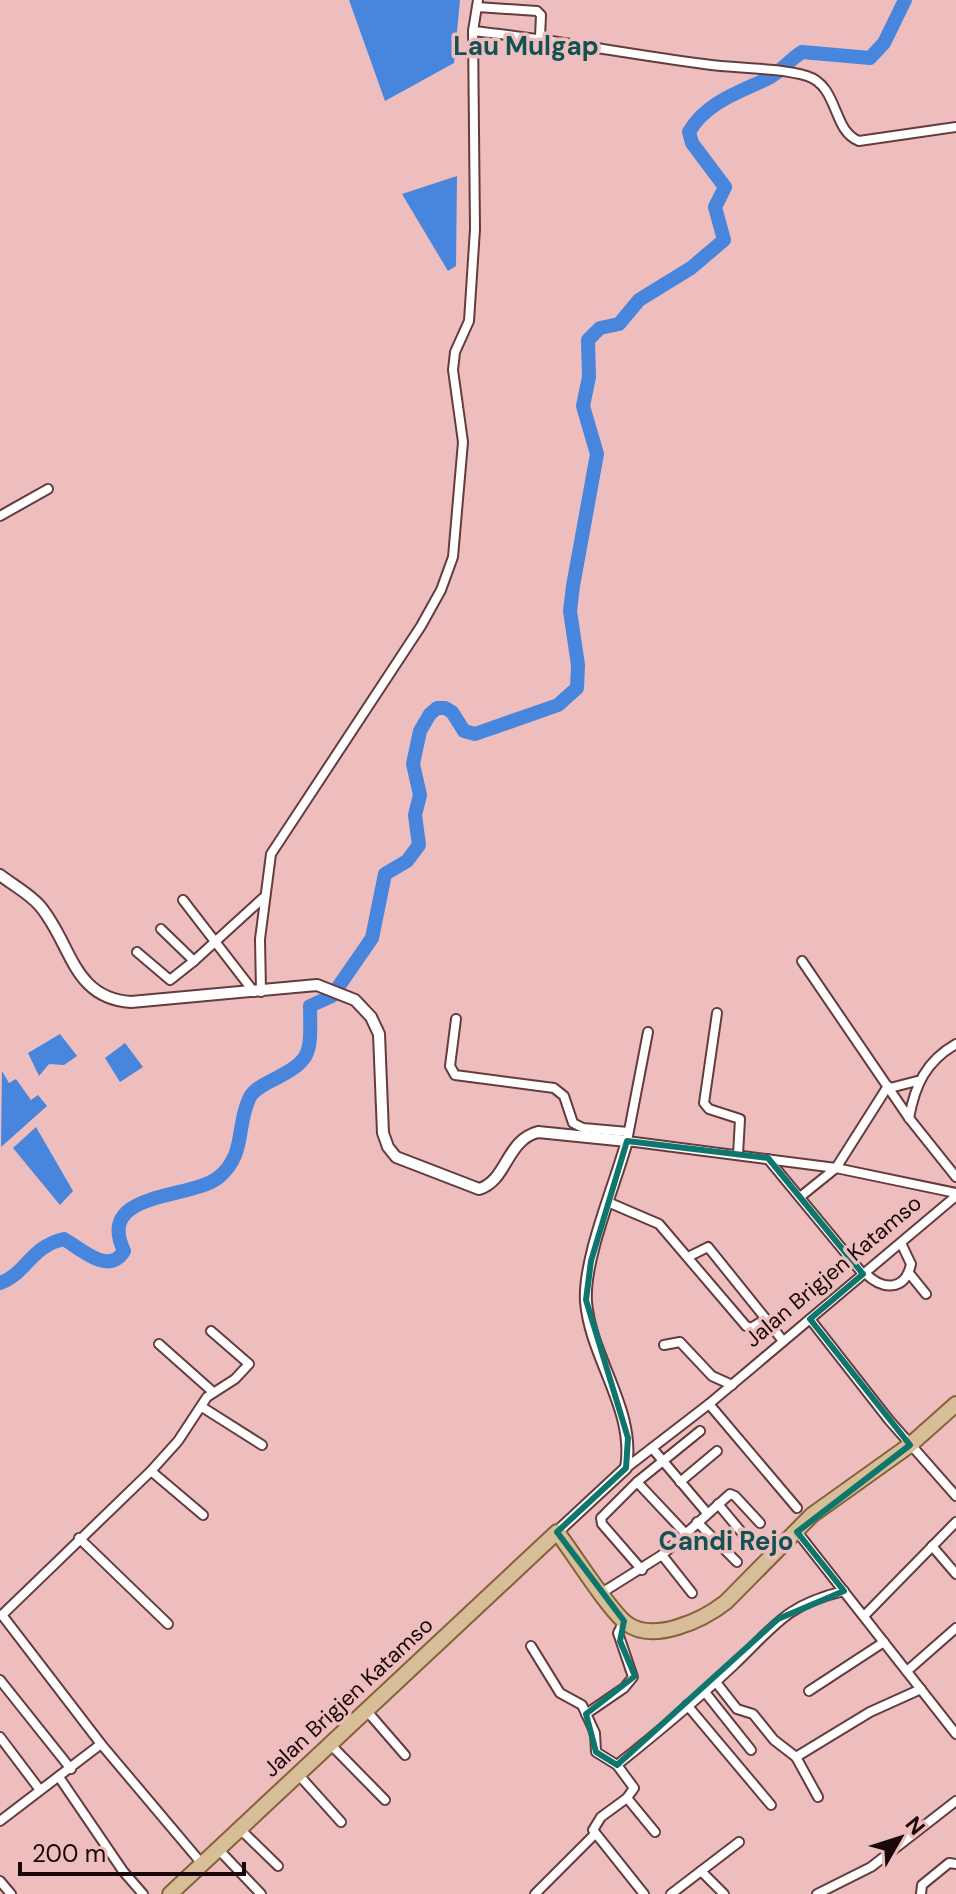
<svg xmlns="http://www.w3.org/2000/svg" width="956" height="1894" viewBox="0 0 956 1894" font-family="'DM Sans',sans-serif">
  <rect width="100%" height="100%" fill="#eebdbe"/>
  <g fill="#4786dc">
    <polygon points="349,0 460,0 454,63 385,101"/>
    <polygon points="457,176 456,266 448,271 402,194"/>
    <polygon points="60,1034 77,1056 64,1065 49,1064 39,1076 28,1053"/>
    <polygon points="125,1043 143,1067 120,1082 105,1058"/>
    <polygon points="2,1071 9,1083 16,1079 31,1100 38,1095 47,1106 1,1147"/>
    <polygon points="36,1127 73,1191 60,1205 13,1148"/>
  </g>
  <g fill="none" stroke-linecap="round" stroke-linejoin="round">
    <path stroke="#4786dc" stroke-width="14" d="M0,1283C25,1275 31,1246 64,1239C81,1249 109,1276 124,1251C95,1190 191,1200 219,1177C246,1154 236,1127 249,1099C252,1091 260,1087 267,1083C312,1060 311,1058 310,1006L332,996L372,938L385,874L407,861L419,845L415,815L420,795L413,764L420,731L430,714L437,708H445L452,712L464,731L475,734L558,705L577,688L578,665L570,611L573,586L597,454L583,406L589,377L588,340L600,328L619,324L639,300L691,268L724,240L715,207L725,187L692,143L689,132C705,103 739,92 767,79C780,73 789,60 802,52L870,58L884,43L905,0"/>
    <defs>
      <g id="minor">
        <polyline points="477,7 537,11 541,15 540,37"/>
        <path d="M473,31C551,39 627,54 704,64C738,69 775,67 807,76C839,86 832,131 859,141L956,127"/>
        <polyline points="0,516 48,489"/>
        <polyline points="183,900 254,992"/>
        <polyline points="137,952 170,980 194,961 161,929"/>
        <polyline points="194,961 263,898"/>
        <polyline points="802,961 909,1118 956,1177"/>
        <polyline points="261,992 260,939 271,854 421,626 441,590 453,557 463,442 453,370 455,352 469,321 475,229 473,31 478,0"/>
        <polyline points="717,1013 704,1103 709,1109 740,1119 738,1155"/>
        <polyline points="456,1019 450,1066 455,1075 554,1088 564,1096 573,1123 583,1128 628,1132"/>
        <polyline points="648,1032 627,1141 836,1168 956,1193"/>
        <polyline points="890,1088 917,1081"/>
        <path d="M909,1118C915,1085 926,1061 956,1044"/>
        <polyline points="768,1159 863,1274"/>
        <polyline points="800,1197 836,1168 888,1086"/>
        <polyline points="610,1203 659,1224 746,1326 751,1328 766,1319 783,1341"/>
        <polyline points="690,1256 708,1247 766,1319"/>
        <path d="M865,1273C882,1290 905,1292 911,1264L901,1243"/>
        <polyline points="909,1273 926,1294"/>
        <polyline points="810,1319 889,1420 956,1496"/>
        <polyline points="159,1344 213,1392"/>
        <polyline points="664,1345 680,1342 712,1376 732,1385"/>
        <polyline points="709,1404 797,1508"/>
        <polyline points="202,1407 262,1445"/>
        <polyline points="652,1448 707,1513"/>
        <polyline points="626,1468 709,1404 956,1196"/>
        <polyline points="151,1471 203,1515"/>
        <polyline points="637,1482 685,1533"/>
        <polyline points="680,1482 717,1451"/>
        <polyline points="718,1504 748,1540"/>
        <polyline points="697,1522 737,1562"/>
        <polyline points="798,1533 956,1734"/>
        <polyline points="79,1538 168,1624"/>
        <polyline points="932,1546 956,1574"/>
        <polyline points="662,1555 692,1593"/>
        <polyline points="642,1570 602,1524 601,1518 637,1482 700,1431"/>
        <polyline points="603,1592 662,1555 730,1494 735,1496 760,1523"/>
        <polyline points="864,1616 956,1522"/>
        <path d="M531,1646L560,1693L582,1705L595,1733L596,1752L617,1765C657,1733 697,1700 734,1665C775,1626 785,1605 844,1591"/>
        <polyline points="907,1671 956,1628"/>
        <polyline points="0,1680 71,1769"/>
        <polyline points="715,1681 737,1709 753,1714 774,1740 796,1757 870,1712 921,1689"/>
        <polyline points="704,1691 751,1750"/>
        <polyline points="809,1691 884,1642"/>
        <polyline points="687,1705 771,1805"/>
        <polyline points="366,1710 405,1755"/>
        <polyline points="586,1714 624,1688 633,1677 618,1633 624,1621"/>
        <polyline points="0,1737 40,1790"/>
        <polyline points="329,1743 385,1800"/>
        <polyline points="796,1757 818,1797"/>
        <polyline points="617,1765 634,1788 627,1798 655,1832"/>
        <polyline points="297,1773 341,1822"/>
        <polyline points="59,1777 123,1871 143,1894"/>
        <polyline points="627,1798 601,1817 593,1830 644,1894"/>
        <polyline points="0,1821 101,1744"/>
        <polyline points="241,1830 278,1866"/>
        <polyline points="219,1850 261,1894"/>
        <polyline points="203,1865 101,1744 2,1615 151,1471 178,1441 207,1397 235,1379 249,1364 211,1331"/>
        <polyline points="701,1871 724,1894"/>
        <polyline points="0,1881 11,1894"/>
        <polyline points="535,1894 595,1834"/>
        <polyline points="671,1894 739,1842"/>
        <polyline points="817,1894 871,1867 956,1801"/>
        <polyline points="921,1894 922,1885 949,1863 956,1864"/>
      </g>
      <path id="tertiary" d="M0,875C13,885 30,894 40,906C72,944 72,998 131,1002L317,985L355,1000L371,1017L379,1034L383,1133L388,1147L396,1157L479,1189C507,1181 506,1140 538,1132L627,1141C615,1185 583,1259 586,1302C591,1359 636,1410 626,1468L557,1532"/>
      <path id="primary" d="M170,1894L557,1532C574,1554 608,1609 626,1623C653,1644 703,1620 726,1602L812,1515L910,1445L956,1404"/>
    </defs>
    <use href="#minor" stroke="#643c3e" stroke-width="12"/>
    <use href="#tertiary" stroke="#643c3e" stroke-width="14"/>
    <use href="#primary" stroke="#836239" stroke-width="18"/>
    <use href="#minor" stroke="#fff" stroke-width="8"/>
    <use href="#tertiary" stroke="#fff" stroke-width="10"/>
    <use href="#primary" stroke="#d7be98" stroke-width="14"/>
  </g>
  <path fill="none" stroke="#0f766e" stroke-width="6" stroke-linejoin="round" d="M627,1141L768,1158L863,1274L810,1319L910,1445L797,1532L844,1591L778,1619L617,1765L596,1752L586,1714L635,1676L620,1641L624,1621L557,1532L626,1468L628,1438L586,1300L591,1261Z"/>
  <g text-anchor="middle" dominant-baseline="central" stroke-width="7" stroke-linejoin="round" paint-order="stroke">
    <g font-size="22" fill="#180809" stroke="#eebdbe">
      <text transform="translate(833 1271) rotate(-40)">Jalan Brigjen Katamso</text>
      <text transform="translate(348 1697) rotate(-43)">Jalan Brigjen Katamso</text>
    </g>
    <g font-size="26" font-weight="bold" fill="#135152" stroke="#eebdbe">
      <text x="526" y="46">Lau Mulgap</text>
      <text x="726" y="1541">Candi Rejo</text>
    </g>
  </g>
  <g transform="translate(900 1838) rotate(51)" stroke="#eebdbe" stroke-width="6" paint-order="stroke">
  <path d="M0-6L14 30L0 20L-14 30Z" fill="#180809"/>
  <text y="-12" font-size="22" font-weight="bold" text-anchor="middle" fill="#180809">N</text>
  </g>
  <path d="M20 1862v12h224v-12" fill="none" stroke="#180809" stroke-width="4"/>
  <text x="32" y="1862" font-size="24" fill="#180809" stroke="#eebdbe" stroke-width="6" paint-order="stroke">200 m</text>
</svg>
